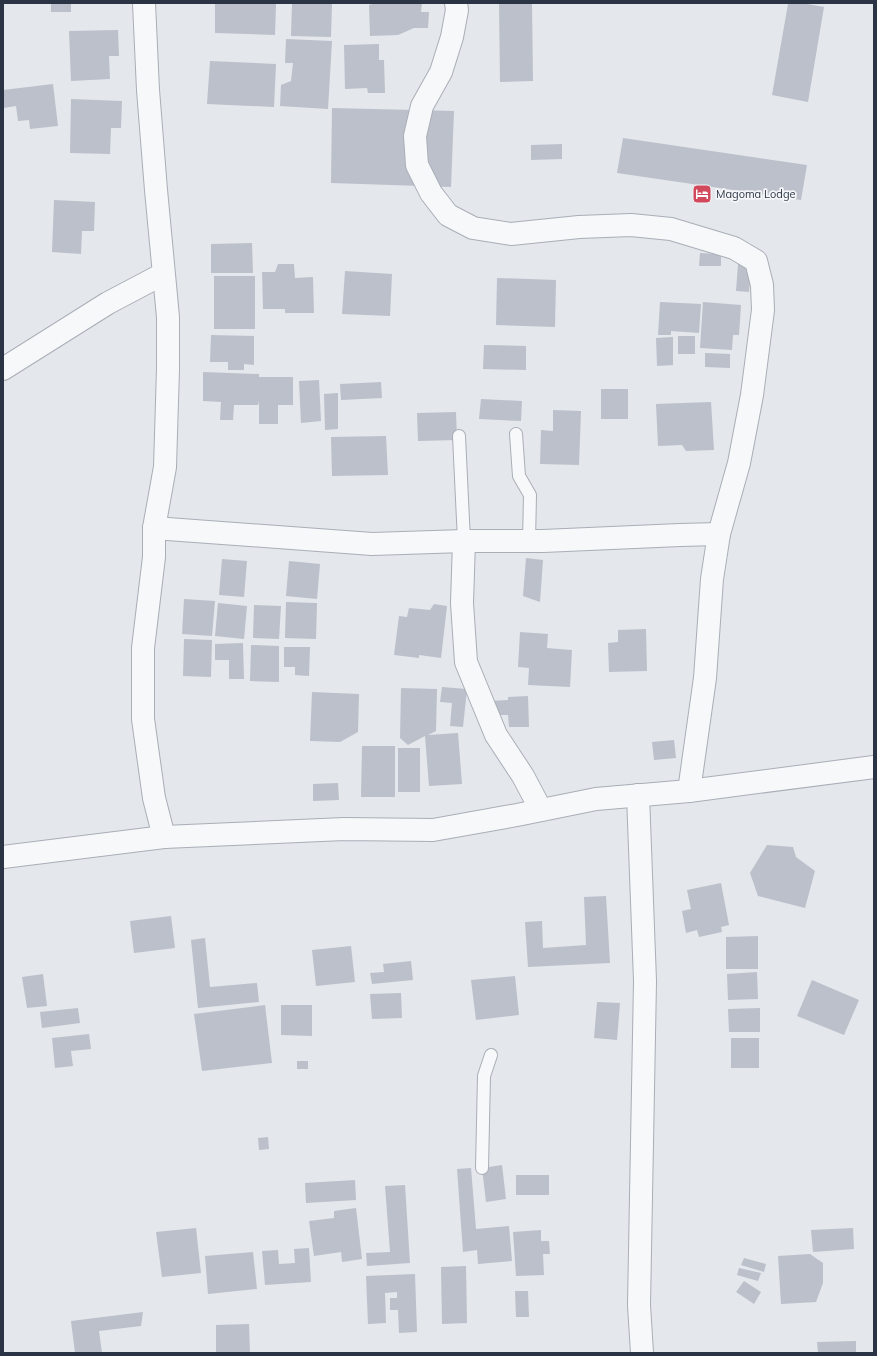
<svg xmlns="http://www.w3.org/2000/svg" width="877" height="1356" viewBox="0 0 877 1356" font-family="Mulish,sans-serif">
  <rect width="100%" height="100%" fill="#e4e7ec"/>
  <g fill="#bbc0ca">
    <rect x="51" y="3" width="20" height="9"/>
    <polygon points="215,3 276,3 275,35 215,33"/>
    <polygon points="292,3 332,3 331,37 291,36"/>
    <polygon points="375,3 422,3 421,12 429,12 428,28 414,28 398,35 370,36 369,5"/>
    <polygon points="499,3 532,3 533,81 500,82"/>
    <polygon points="785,3 802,3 824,7 808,102 772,95 788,4"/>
    <polygon points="118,30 119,56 109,56 110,79 71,81 69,31"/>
    <polygon points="286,39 332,41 328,109 280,106 281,85 291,81 293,63 285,63"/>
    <polygon points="379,44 379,60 384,60 385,93 368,93 367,88 345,89 344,45"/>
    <polygon points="210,61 276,64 274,107 207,104"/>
    <polygon points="53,84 58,126 30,129 29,120 18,121 16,106 3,108 3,90"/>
    <polygon points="71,99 122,101 121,128 111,128 110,154 70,153"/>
    <polygon points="332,108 454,111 451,187 331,183"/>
    <polygon points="623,138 807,165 801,200 617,173"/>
    <polygon points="562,144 562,159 531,160 531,145"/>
    <polygon points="54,200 95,202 94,231 82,231 81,254 52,252"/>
    <polygon points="252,243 253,273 211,273 211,244"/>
    <polygon points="700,253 721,254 721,266 699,266"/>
    <polygon points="278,264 294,264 295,278 313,277 314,313 285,313 285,309 263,309 262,272 275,272"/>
    <polygon points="738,264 751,264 749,292 736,291"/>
    <polygon points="345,271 392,274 390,316 342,314"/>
    <rect x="214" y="276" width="41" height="53"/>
    <polygon points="497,278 556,280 555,327 496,325"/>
    <polygon points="660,302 701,304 699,333 671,331 671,335 658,335"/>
    <polygon points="703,302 741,305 739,335 733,335 732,350 700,348"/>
    <polygon points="211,335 254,336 254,365 244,364 244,370 228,370 228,362 210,362"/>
    <rect x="678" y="336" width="17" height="18"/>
    <polygon points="673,337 673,365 657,366 656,338"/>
    <polygon points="484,345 526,346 526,370 483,369"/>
    <polygon points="705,353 730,354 730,368 705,367"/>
    <polygon points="203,372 259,374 259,377 293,377 293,405 278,405 278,424 259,424 259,401 258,405 234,405 233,420 220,420 221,402 203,401"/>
    <polygon points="319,380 321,421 301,423 299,381"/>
    <polygon points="381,382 382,398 341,400 340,384"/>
    <rect x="601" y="389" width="27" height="30"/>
    <polygon points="338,393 338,429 325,430 324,394"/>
    <polygon points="481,399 522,401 521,421 479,419"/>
    <polygon points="711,402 714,450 686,451 682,445 658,446 656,404"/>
    <polygon points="553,410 581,411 579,465 540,464 541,430 553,431"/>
    <polygon points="456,412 457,440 418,441 417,413"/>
    <polygon points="386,436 388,475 332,476 331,437"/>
    <polygon points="526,558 543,560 540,602 523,596"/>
    <polygon points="222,559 247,561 244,597 219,595"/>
    <polygon points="289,561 320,564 317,599 286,596"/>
    <polygon points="184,599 215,601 212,636 182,634"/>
    <polygon points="286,602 317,603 316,639 285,638"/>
    <polygon points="218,603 247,606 244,639 215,636"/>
    <polygon points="434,604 447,606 441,658 419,655 419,658 394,655 399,616 407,617 409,608 430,610"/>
    <polygon points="254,605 281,606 279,639 253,638"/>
    <polygon points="646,629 647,671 609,672 608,643 618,642 618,630"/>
    <polygon points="520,632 548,634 547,648 572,650 570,687 528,685 529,668 518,667"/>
    <polygon points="184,639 212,640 211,677 183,676"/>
    <polygon points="243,643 244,679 229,679 229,660 215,660 215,644"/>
    <polygon points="251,645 279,646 279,682 250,681"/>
    <polygon points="284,647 310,647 309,676 295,675 295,667 284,667"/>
    <polygon points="442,687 467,689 463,727 450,726 452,703 440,702"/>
    <polygon points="401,688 437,689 436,731 428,735 458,733 462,784 429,786 425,736 408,745 400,738"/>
    <polygon points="312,692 359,694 358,732 340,742 310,741"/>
    <polygon points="528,696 529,727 509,727 508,715 490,715 489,701 508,700 508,697"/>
    <polygon points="674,740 676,758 654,760 652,742"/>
    <polygon points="362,746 395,746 395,797 361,797"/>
    <rect x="398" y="748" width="22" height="44"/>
    <polygon points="338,783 339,800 313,801 313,784"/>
    <polygon points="767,845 793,847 796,857 815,871 805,908 758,896 750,873"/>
    <polygon points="721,883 729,925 721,927 722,932 699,937 697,930 686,933 682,911 691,909 687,890"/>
    <polygon points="606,896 610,963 528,967 525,922 542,921 543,948 586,945 584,897"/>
    <polygon points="171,916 175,948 134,953 130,921"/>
    <polygon points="758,936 758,969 726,969 726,937"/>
    <polygon points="205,938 210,987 257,983 259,1002 198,1008 191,940"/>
    <polygon points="351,946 355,982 316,986 312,950"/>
    <polygon points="411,961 413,980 372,984 370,973 384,972 383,964"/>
    <polygon points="757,972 758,999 728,1000 727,974"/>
    <polygon points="43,974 47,1006 27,1008 22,977"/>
    <polygon points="515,976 519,1015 476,1020 471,980"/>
    <polygon points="812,980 859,1000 844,1035 797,1016"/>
    <polygon points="401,993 402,1018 372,1019 370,994"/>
    <polygon points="597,1002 620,1003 617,1040 594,1038"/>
    <polygon points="265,1005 272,1063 202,1071 194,1014"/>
    <polygon points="281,1005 312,1005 312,1036 281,1035"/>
    <polygon points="78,1008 80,1023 42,1028 40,1012"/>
    <polygon points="760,1008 760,1032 729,1032 728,1009"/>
    <polygon points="89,1034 91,1049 71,1051 73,1066 55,1068 52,1038"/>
    <rect x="731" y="1038" width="28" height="30"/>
    <rect x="297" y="1061" width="11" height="8"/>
    <polygon points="268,1137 269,1149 259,1150 258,1138"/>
    <polygon points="502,1165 506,1199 486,1202 482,1168"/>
    <polygon points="471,1168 476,1229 509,1226 512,1261 478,1264 477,1250 463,1252 457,1169"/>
    <rect x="516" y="1175" width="33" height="20"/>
    <polygon points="355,1180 356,1200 306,1203 305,1183"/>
    <polygon points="405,1185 410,1263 367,1266 366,1253 390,1252 385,1186"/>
    <polygon points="356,1208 362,1259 342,1262 341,1252 314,1256 309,1221 334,1218 334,1211"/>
    <polygon points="196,1228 201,1273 162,1277 156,1232"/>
    <polygon points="853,1228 854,1249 813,1252 811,1230"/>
    <polygon points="541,1230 541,1241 549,1241 550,1254 543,1254 544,1275 516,1276 513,1232"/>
    <polygon points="309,1248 311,1282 265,1285 262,1251 278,1250 279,1264 295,1263 294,1249"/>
    <polygon points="253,1252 257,1289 208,1294 205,1256"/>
    <polygon points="810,1254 823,1263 823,1283 816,1302 781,1304 778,1256"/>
    <polygon points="744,1258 766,1264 764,1272 741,1265"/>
    <polygon points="466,1266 467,1323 442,1324 441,1267"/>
    <polygon points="739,1268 761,1273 758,1281 737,1275"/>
    <polygon points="415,1274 417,1332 399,1333 398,1310 390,1310 390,1298 397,1298 397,1292 385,1293 386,1323 368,1324 366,1276"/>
    <polygon points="744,1281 761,1292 754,1304 736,1292"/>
    <polygon points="515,1291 528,1291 529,1317 516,1317"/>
    <polygon points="143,1312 141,1326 99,1331 102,1353 75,1353 71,1321"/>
    <polygon points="249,1324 250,1353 216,1353 216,1325"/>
    <polygon points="856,1341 856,1353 818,1353 817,1342"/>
  </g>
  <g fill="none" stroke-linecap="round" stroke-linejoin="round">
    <defs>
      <g id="service">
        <polyline points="516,434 519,476 530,495 529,541"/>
        <polyline points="459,436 464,541"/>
        <polyline points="482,1168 484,1076 491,1055"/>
      </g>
      <g id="minor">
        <polyline points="144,3 148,90 156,190 168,317 168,369 165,467 154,528 154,557 143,648 143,719 154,798 164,837"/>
        <polyline points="456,3 457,10 452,37 441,72 422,106 415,136 417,165 431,193 448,215 473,228 511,234 579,227 631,225 671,229 734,248 756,261 762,285 763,310 752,395 739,463 719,534 712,579 705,678 689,791"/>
        <polyline points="3,369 108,303 163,274"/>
        <polyline points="154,528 372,544 464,541 543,541 680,535 719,534"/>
        <polyline points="464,541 462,603 466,662 496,735 523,776 541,810"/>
        <polyline points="638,795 645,981 639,1305 642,1353"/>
        <polyline points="3,857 164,837 344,829 433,830 517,815 596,799 689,791 874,767"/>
      </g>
    </defs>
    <use href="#service" stroke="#a9aeb7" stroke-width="14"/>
    <use href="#minor" stroke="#a9aeb7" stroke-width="24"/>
    <use href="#service" stroke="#f7f8fa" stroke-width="12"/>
    <use href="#minor" stroke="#f7f8fa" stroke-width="22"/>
  </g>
  <defs>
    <symbol id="hotel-square" viewBox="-11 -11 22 22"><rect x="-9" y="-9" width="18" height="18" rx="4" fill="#d1495b" stroke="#f4f6f9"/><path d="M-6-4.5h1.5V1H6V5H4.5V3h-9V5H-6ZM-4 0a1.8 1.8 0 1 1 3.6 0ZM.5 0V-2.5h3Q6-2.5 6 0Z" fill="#fff"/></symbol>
  </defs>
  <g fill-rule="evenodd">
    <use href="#hotel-square" x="691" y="183" width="22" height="22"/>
  </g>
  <g text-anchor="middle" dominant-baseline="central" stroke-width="3.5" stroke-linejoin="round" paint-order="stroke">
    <g font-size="11" fill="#2b3445" stroke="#f4f6f9" text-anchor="start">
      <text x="716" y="194">Magoma Lodge</text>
    </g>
  </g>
  <rect width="877" height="1356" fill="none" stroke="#2b3445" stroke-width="8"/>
</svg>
